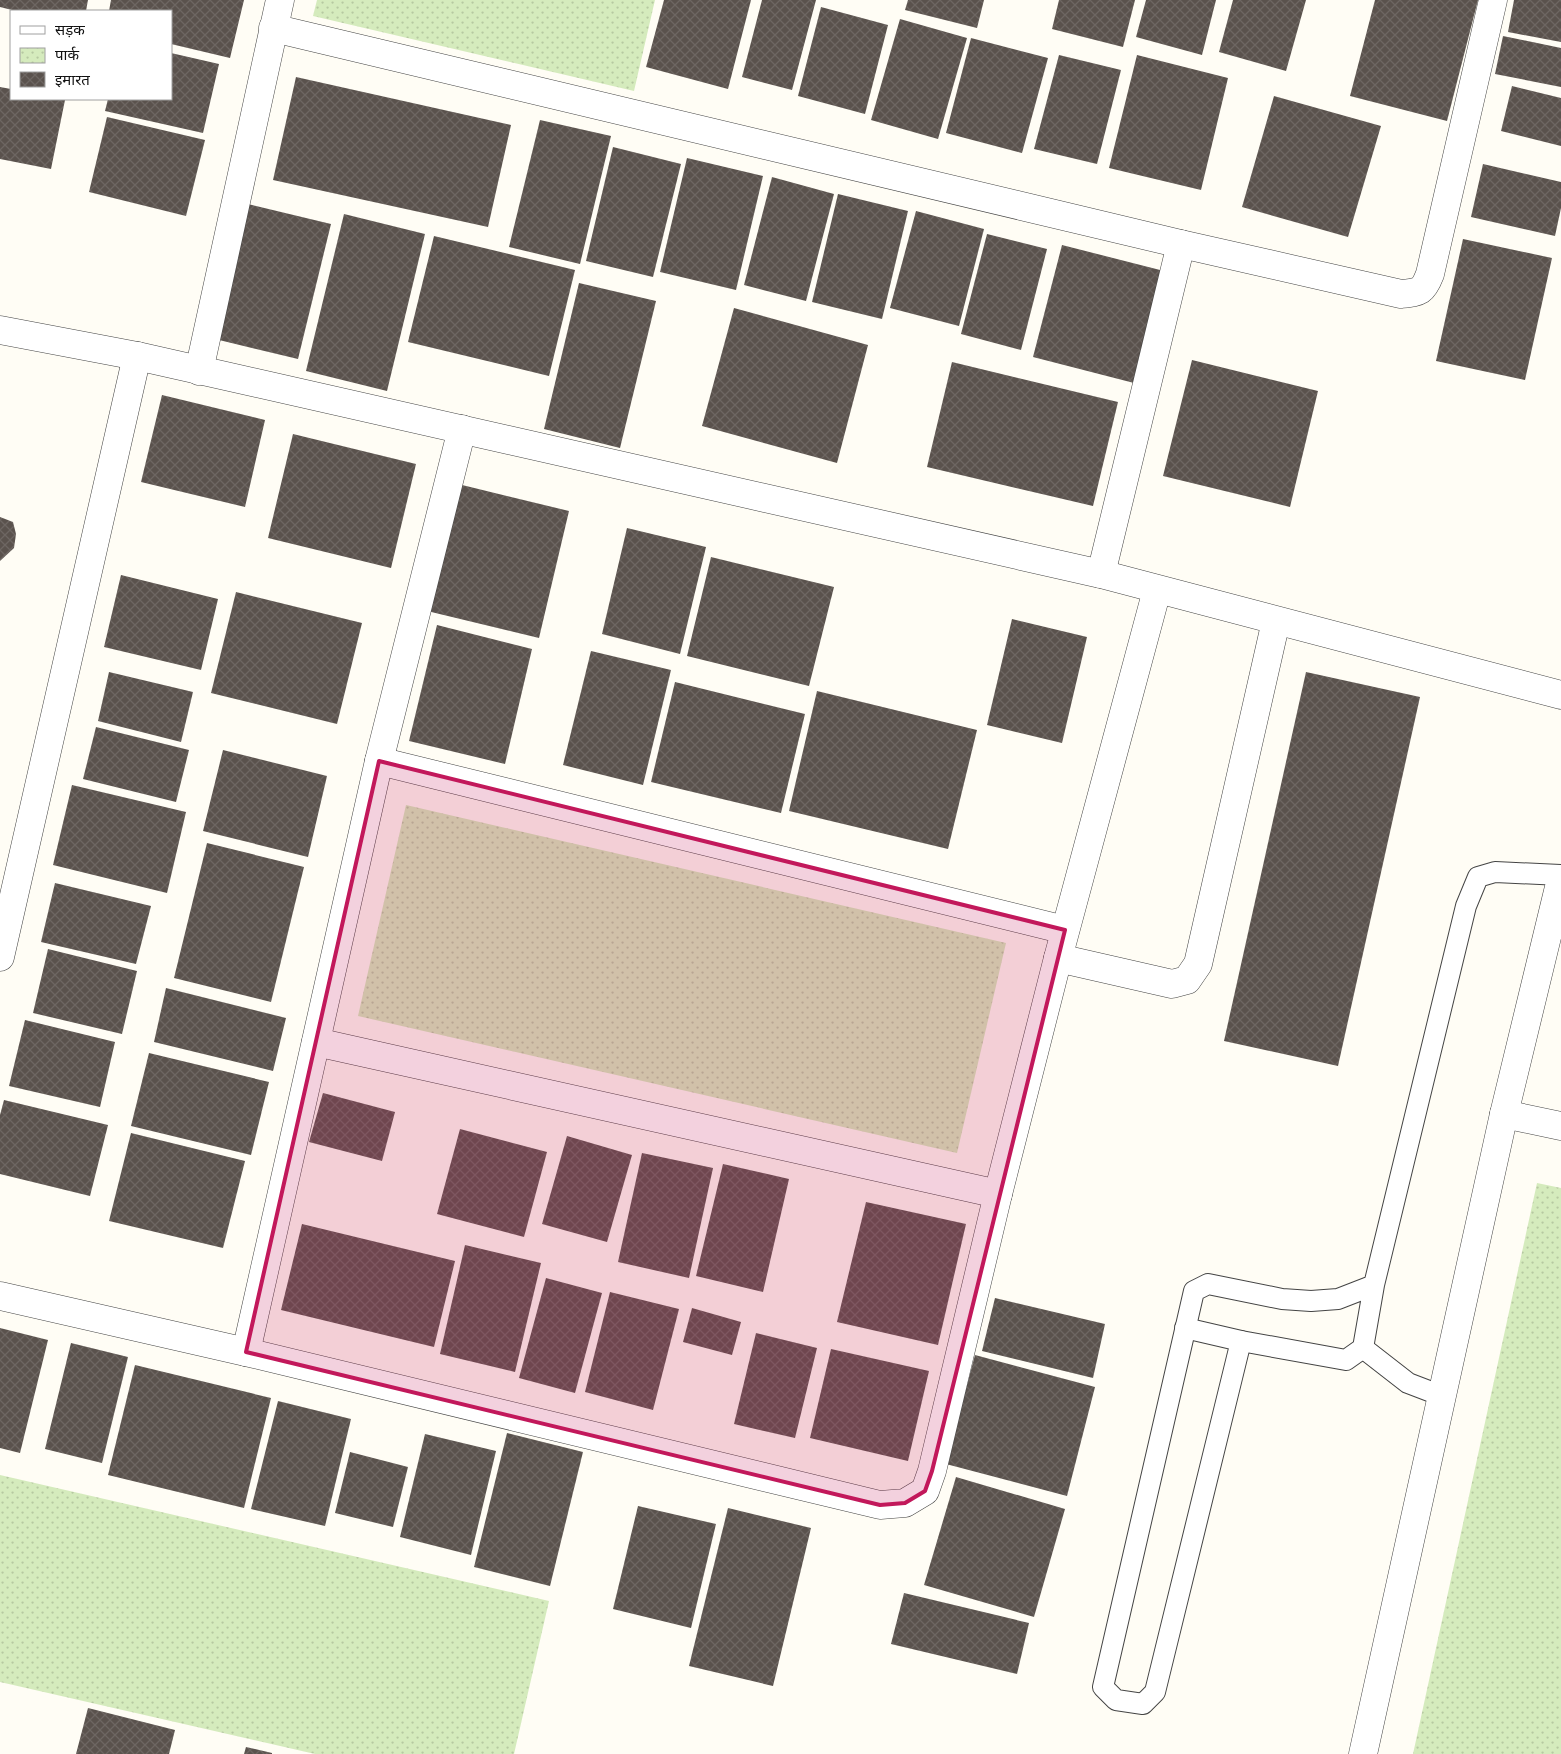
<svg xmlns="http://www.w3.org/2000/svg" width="1561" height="1754" viewBox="0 0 1561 1754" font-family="Lora,'Noto Sans Devanagari',serif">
  <defs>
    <pattern id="park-dots" width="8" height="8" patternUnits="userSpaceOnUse" patternTransform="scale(1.25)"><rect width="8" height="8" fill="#d5ebbd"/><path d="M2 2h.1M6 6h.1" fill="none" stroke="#b6c8a1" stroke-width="1.8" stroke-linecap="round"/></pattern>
    <pattern id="building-cross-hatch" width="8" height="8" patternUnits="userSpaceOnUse" patternTransform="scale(1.25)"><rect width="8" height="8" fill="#5a524d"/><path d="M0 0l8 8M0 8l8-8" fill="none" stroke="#6d6662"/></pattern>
  </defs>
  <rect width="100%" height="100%" fill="#fffdf5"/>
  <g fill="url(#park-dots)">
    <polygon points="317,0 655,0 634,91 313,16"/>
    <polygon points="406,805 1006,943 957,1153 358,1016"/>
    <polygon points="1537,1183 1561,1188 1561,1754 1413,1754"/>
    <polygon points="0,1475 549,1601 514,1754 315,1754 0,1682"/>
  </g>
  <g fill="url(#building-cross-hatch)">
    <polygon points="0,0 88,0 86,11 16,11 0,7"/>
    <polygon points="111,0 244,0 230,58 171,44 171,11 109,11"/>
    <polygon points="664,0 751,0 728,89 646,67"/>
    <polygon points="762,0 816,0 792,90 742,77"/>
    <polygon points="908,0 984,0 977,28 905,10"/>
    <polygon points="1059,0 1135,0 1123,47 1052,29"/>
    <polygon points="1146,0 1216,0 1202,55 1136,37"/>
    <polygon points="1233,0 1306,0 1286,71 1219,52"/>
    <polygon points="1375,0 1478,0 1447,121 1350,96"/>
    <polygon points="1514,0 1561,0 1561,42 1508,32"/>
    <polygon points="821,7 888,25 865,114 798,96"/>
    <polygon points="900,19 967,38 938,139 871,120"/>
    <polygon points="1503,36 1561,48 1561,87 1495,74"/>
    <polygon points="971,38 1048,58 1022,153 946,133"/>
    <polygon points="171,53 219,64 203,133 105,111 108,99 171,99"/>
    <polygon points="1059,55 1121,70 1097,164 1034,149"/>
    <polygon points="1137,55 1228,78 1201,190 1109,168"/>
    <polygon points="296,77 511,125 488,227 273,180"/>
    <polygon points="1512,86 1561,98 1561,146 1501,131"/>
    <polygon points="0,87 11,89 11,99 65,100 51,169 0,159"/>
    <polygon points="1274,96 1381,126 1348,237 1242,207"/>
    <polygon points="107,117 205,140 186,216 89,192"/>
    <polygon points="540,120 611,136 580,264 509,247"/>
    <polygon points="613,147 681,164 653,277 586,261"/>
    <polygon points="687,158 763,176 736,290 660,272"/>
    <polygon points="1483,164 1561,182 1561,208 1555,236 1471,217"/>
    <polygon points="772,177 834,194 806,301 744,285"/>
    <polygon points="838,194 908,211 882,319 812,302"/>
    <polygon points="248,204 331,224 298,359 215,339"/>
    <polygon points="916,211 984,229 959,326 890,308"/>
    <polygon points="344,214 425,234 387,391 306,371"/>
    <polygon points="987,234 1047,249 1021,350 961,334"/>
    <polygon points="434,236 575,270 549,376 408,342"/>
    <polygon points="1463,239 1552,258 1525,380 1436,361"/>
    <polygon points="1062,245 1164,271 1134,383 1033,357"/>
    <polygon points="579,283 656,301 620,448 544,429"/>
    <polygon points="734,308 868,345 837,463 702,426"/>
    <polygon points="1192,360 1318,391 1290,507 1163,476"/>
    <polygon points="952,362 1118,402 1093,506 927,467"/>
    <polygon points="162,395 265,420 245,507 141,482"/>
    <polygon points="293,434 416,464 391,568 268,538"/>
    <polygon points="454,483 569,511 539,638 423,610"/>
    <polygon points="0,517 13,522 16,534 14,548 0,561"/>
    <polygon points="627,528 706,547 680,654 602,634"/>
    <polygon points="711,557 834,587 809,686 687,656"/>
    <polygon points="121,575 218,599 201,670 104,647"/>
    <polygon points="236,592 362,623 337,724 211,693"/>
    <polygon points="1012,619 1087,637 1062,743 987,725"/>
    <polygon points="437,625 532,649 505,764 409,741"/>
    <polygon points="591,651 671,670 643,785 563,765"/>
    <polygon points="109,672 193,692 181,742 98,721"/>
    <polygon points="1306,672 1420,697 1338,1066 1224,1041"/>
    <polygon points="675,682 805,714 781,813 651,782"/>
    <polygon points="817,691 977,730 948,849 789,811"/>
    <polygon points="96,727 189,750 176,802 83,779"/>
    <polygon points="223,750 327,776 308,857 203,831"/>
    <polygon points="72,785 186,812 167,893 53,865"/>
    <polygon points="207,843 304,867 271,1002 174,978"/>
    <polygon points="55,883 151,906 136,964 41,942"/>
    <polygon points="48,949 137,971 122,1034 33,1013"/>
    <polygon points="166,988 286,1018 273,1071 154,1042"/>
    <polygon points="25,1020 115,1042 100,1107 9,1086"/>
    <polygon points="149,1053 269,1082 251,1155 131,1126"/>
    <polygon points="323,1093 395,1112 382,1161 309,1142"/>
    <polygon points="4,1100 108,1125 90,1196 0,1174 0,1115"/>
    <polygon points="460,1129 547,1152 524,1237 437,1214"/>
    <polygon points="131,1133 245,1161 223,1248 109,1221"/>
    <polygon points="567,1136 632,1155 607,1242 542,1224"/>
    <polygon points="642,1153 713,1168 689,1278 618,1262"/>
    <polygon points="723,1164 789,1179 763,1292 696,1276"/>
    <polygon points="866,1202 966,1224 938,1345 837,1322"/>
    <polygon points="302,1224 455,1261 434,1347 281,1310"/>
    <polygon points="465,1245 541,1263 515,1372 440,1354"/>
    <polygon points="546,1278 602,1293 575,1393 519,1378"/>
    <polygon points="610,1292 679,1309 653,1410 585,1392"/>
    <polygon points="995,1298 1105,1324 1093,1378 982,1351"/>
    <polygon points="692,1308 741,1322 732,1355 683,1342"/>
    <polygon points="0,1328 48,1340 20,1453 0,1448"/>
    <polygon points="756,1333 817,1348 795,1438 734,1424"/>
    <polygon points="71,1343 128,1357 102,1463 45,1449"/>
    <polygon points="831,1349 929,1371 908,1461 810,1438"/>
    <polygon points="975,1355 1095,1387 1067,1496 946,1464"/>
    <polygon points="135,1365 271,1398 244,1508 108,1475"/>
    <polygon points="278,1401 351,1419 325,1526 251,1509"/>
    <polygon points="507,1433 583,1452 550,1586 474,1567"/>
    <polygon points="425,1434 496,1451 471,1555 400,1537"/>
    <polygon points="350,1452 408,1467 393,1527 335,1513"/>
    <polygon points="956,1477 1065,1509 1034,1617 924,1585"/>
    <polygon points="638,1506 716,1524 691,1628 613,1609"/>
    <polygon points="728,1508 811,1528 773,1686 689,1666"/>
    <polygon points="904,1593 1029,1623 1017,1674 891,1644"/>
    <polygon points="88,1708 175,1730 169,1754 76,1754"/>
    <polygon points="246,1747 272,1753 272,1754 244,1754"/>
  </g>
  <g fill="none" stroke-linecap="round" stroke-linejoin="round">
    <defs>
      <g id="service">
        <polyline points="1374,1285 1338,1299 1311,1301 1282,1299 1208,1284 1194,1291 1103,1687 1116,1700 1143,1704 1155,1692 1241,1341 1346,1360 1363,1348 1374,1285 1466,906 1478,877 1495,872 1561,875"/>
        <polyline points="1185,1328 1241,1341"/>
        <polyline points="1363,1348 1408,1383 1442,1396"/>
      </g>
      <g id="minor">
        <path d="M273,28L1181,244L1401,294C1420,292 1423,292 1430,274L1493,0"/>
        <polyline points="0,330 137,356 1101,574 1561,695"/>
        <polyline points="199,371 280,0"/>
        <polyline points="1101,574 1181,244"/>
        <polyline points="379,761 1065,930"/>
        <polyline points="0,957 137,356"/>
        <polyline points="1058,958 1172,984 1187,980 1198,964 1276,621"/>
        <polyline points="316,1042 998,1194"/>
        <polyline points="1504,1114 1561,1126"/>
        <polyline points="0,1296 246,1352 880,1505 905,1503 925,1491 932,1471 998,1194 1058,958 1157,590"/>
        <polyline points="246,1352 379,761 462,429"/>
        <polyline points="1363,1754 1504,1114 1561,879"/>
      </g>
    </defs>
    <use href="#service" stroke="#444" stroke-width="22"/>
    <use href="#minor" stroke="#444" stroke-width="29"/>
    <use href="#service" stroke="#fff" stroke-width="20"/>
    <use href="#minor" stroke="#fff" stroke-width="28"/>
  </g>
  <path fill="#c2185b" fill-opacity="0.2" stroke="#c2185b" stroke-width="4" stroke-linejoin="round" d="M379,761L1065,930L932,1471L925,1491L905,1503L880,1505L246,1352Z"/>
  <rect x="10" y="10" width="162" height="90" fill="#ffffff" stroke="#a0a0a0"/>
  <rect x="20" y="26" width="25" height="8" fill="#ffffff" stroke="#a0a0a0"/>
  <text x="55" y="35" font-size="15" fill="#111111">सड़क</text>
  <rect x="20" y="48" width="25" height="15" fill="url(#park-dots)" stroke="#a0a0a0"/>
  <text x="55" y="60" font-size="15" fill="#111111">पार्क</text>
  <rect x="20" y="72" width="25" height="15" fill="url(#building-cross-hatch)" stroke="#a0a0a0"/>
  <text x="55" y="85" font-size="15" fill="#111111">इमारत</text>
</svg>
